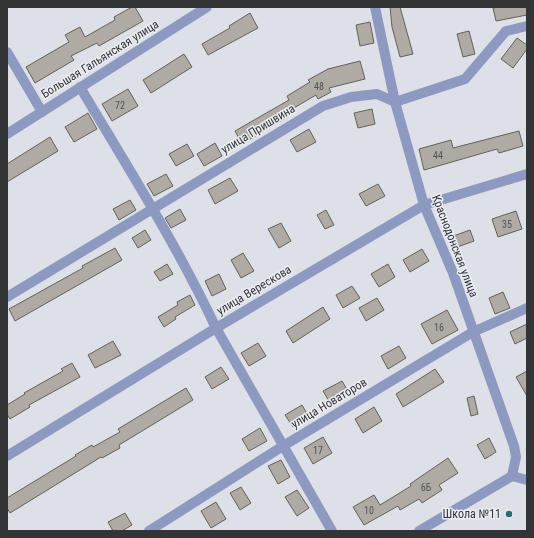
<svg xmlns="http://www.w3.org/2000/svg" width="534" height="538" viewBox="0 0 534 538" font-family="'Roboto Condensed',sans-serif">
  <rect width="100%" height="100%" fill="#dde0e7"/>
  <g fill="#afaaa4" stroke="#64605a">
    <polygon points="132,7 135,7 143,21 99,46 97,43 71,56 74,60 35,83 26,67 69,42 65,35 80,27 85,37 115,20 114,17"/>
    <polygon points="390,7 400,7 413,54 400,57 392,27"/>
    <polygon points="499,7 527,7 527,15 496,21 493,8"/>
    <polygon points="250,13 258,28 208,55 202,44 230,28 229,26"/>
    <polygon points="370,22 374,43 360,46 356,25"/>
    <polygon points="469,31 475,54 463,57 457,34"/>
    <polygon points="517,38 527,45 527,49 513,68 501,59"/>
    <polygon points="184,54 192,67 151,93 143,80"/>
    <polygon points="360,61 365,79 329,88 331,92 318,99 316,95 287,112 289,116 242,144 235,131 289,100 287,96 310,82 308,80 328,69"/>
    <polygon points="128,89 138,106 112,121 102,104"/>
    <polygon points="372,109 375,124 358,128 354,113"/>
    <polygon points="88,113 97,129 74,142 65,127"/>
    <polygon points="309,129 316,142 297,152 290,140"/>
    <polygon points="519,131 523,146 499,153 497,149 424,170 419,149 451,140 453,148"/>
    <polygon points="50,137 58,151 7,182 7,164"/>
    <polygon points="215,143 222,156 204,166 197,154"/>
    <polygon points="187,144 194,156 176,166 169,154"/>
    <polygon points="166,174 173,186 154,196 147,184"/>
    <polygon points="230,178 238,191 215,204 208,190"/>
    <polygon points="378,184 385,196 366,206 359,194"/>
    <polygon points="130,200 136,210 119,220 113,209"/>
    <polygon points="180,209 186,220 171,228 165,218"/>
    <polygon points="326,210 334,225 325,229 317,215"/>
    <polygon points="516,211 522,229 498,237 492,219"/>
    <polygon points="281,223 291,241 279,248 268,229"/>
    <polygon points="145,230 151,240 138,248 132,238"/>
    <polygon points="470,230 474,241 452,249 448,238"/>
    <polygon points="115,248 122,260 15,321 9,309 83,268 82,266"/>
    <polygon points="422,249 429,261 410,272 403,260"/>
    <polygon points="243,253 254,271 241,278 231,260"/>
    <polygon points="167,264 173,274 160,281 154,272"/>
    <polygon points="388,264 395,277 379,287 371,274"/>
    <polygon points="219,274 226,289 212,296 205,281"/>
    <polygon points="352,286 360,298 343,308 336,295"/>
    <polygon points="503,292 510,308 495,314 489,298"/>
    <polygon points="190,295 195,305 175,317 176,319 164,327 158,317 178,305 177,302"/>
    <polygon points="377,298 384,310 366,321 359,308"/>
    <polygon points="323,307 330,319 293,343 286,331"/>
    <polygon points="447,310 458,330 432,344 421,324"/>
    <polygon points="527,324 527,338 515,344 510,332"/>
    <polygon points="113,341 121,355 95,368 88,355"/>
    <polygon points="258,343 266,356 249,366 241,353"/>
    <polygon points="399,346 406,358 388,369 381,356"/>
    <polygon points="72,363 80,377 29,405 30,407 10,419 7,414 7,405 25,394 24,393 63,371 61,369"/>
    <polygon points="221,367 229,379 212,389 205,377"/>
    <polygon points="435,369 444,382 403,407 396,394"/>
    <polygon points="527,371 527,396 516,377"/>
    <polygon points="342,381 349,393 330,403 323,391"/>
    <polygon points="186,388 193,400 119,445 120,448 102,458 101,457 10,513 7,508 7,498 76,456 75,455 92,445 93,447 120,432 118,429"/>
    <polygon points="474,396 478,414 471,416 467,398"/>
    <polygon points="302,405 309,417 293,427 285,415"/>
    <polygon points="374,407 382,421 363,433 355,419"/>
    <polygon points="260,428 267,441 249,451 242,439"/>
    <polygon points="323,437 332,453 313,464 304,448"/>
    <polygon points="489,438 496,452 485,459 477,445"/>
    <polygon points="448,458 458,473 439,485 442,490 422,503 419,499 400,510 398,506 364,525 353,507 374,495 380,505 411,486 410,484"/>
    <polygon points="281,460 290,477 278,484 268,466"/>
    <polygon points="241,487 251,503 240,510 230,493"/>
    <polygon points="297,490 309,508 297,516 285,497"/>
    <polygon points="216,502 226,519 211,528 201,511"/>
    <polygon points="125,513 132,525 122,531 113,531 108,522"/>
  </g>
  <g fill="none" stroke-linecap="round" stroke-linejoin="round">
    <g stroke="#8e99c1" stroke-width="10">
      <polyline points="375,7 395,102 424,205 453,273 514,446 516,457 512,476 527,480"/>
      <polyline points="7,52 42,112"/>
      <path d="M80,87C127,166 177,245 216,328L332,531"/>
      <polyline points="7,134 207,7"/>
      <polyline points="7,297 323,106 351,97 377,94 395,102 465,79 506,31 527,26"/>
      <polyline points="7,456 216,328 424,205 527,174"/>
      <polyline points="149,531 283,446 473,332 527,308"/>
      <polyline points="419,531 512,476"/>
    </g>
  </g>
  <circle fill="#257071" stroke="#ebedf5" stroke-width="1.5" cx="509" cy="514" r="4"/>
  <g text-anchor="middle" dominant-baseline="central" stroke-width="3" stroke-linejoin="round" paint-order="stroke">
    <g font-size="10" fill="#525252">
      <text x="319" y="86">48</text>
      <text x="120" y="105">72</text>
      <text x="438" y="155">44</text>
      <text x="507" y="224">35</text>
      <text x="439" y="327">16</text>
      <text x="318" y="450">17</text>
      <text x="426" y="487">6Б</text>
      <text x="369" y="510">10</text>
    </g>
    <g font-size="12" fill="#333436" stroke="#ebedf5">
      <text transform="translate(100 59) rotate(-32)">Большая Гальянская улица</text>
      <text transform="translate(258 129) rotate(-31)">улица Пришвина</text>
      <text transform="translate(455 246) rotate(69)">Краснодонская улица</text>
      <text transform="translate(254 290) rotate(-31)">улица Верескова</text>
      <text transform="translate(329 403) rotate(-31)">улица Новаторов</text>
    </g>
    <g font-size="12" fill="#333436" stroke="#ebedf5" text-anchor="end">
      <text x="501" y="514">Школа №11</text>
    </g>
  </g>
  <rect width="534" height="538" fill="none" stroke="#333436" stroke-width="16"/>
</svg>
